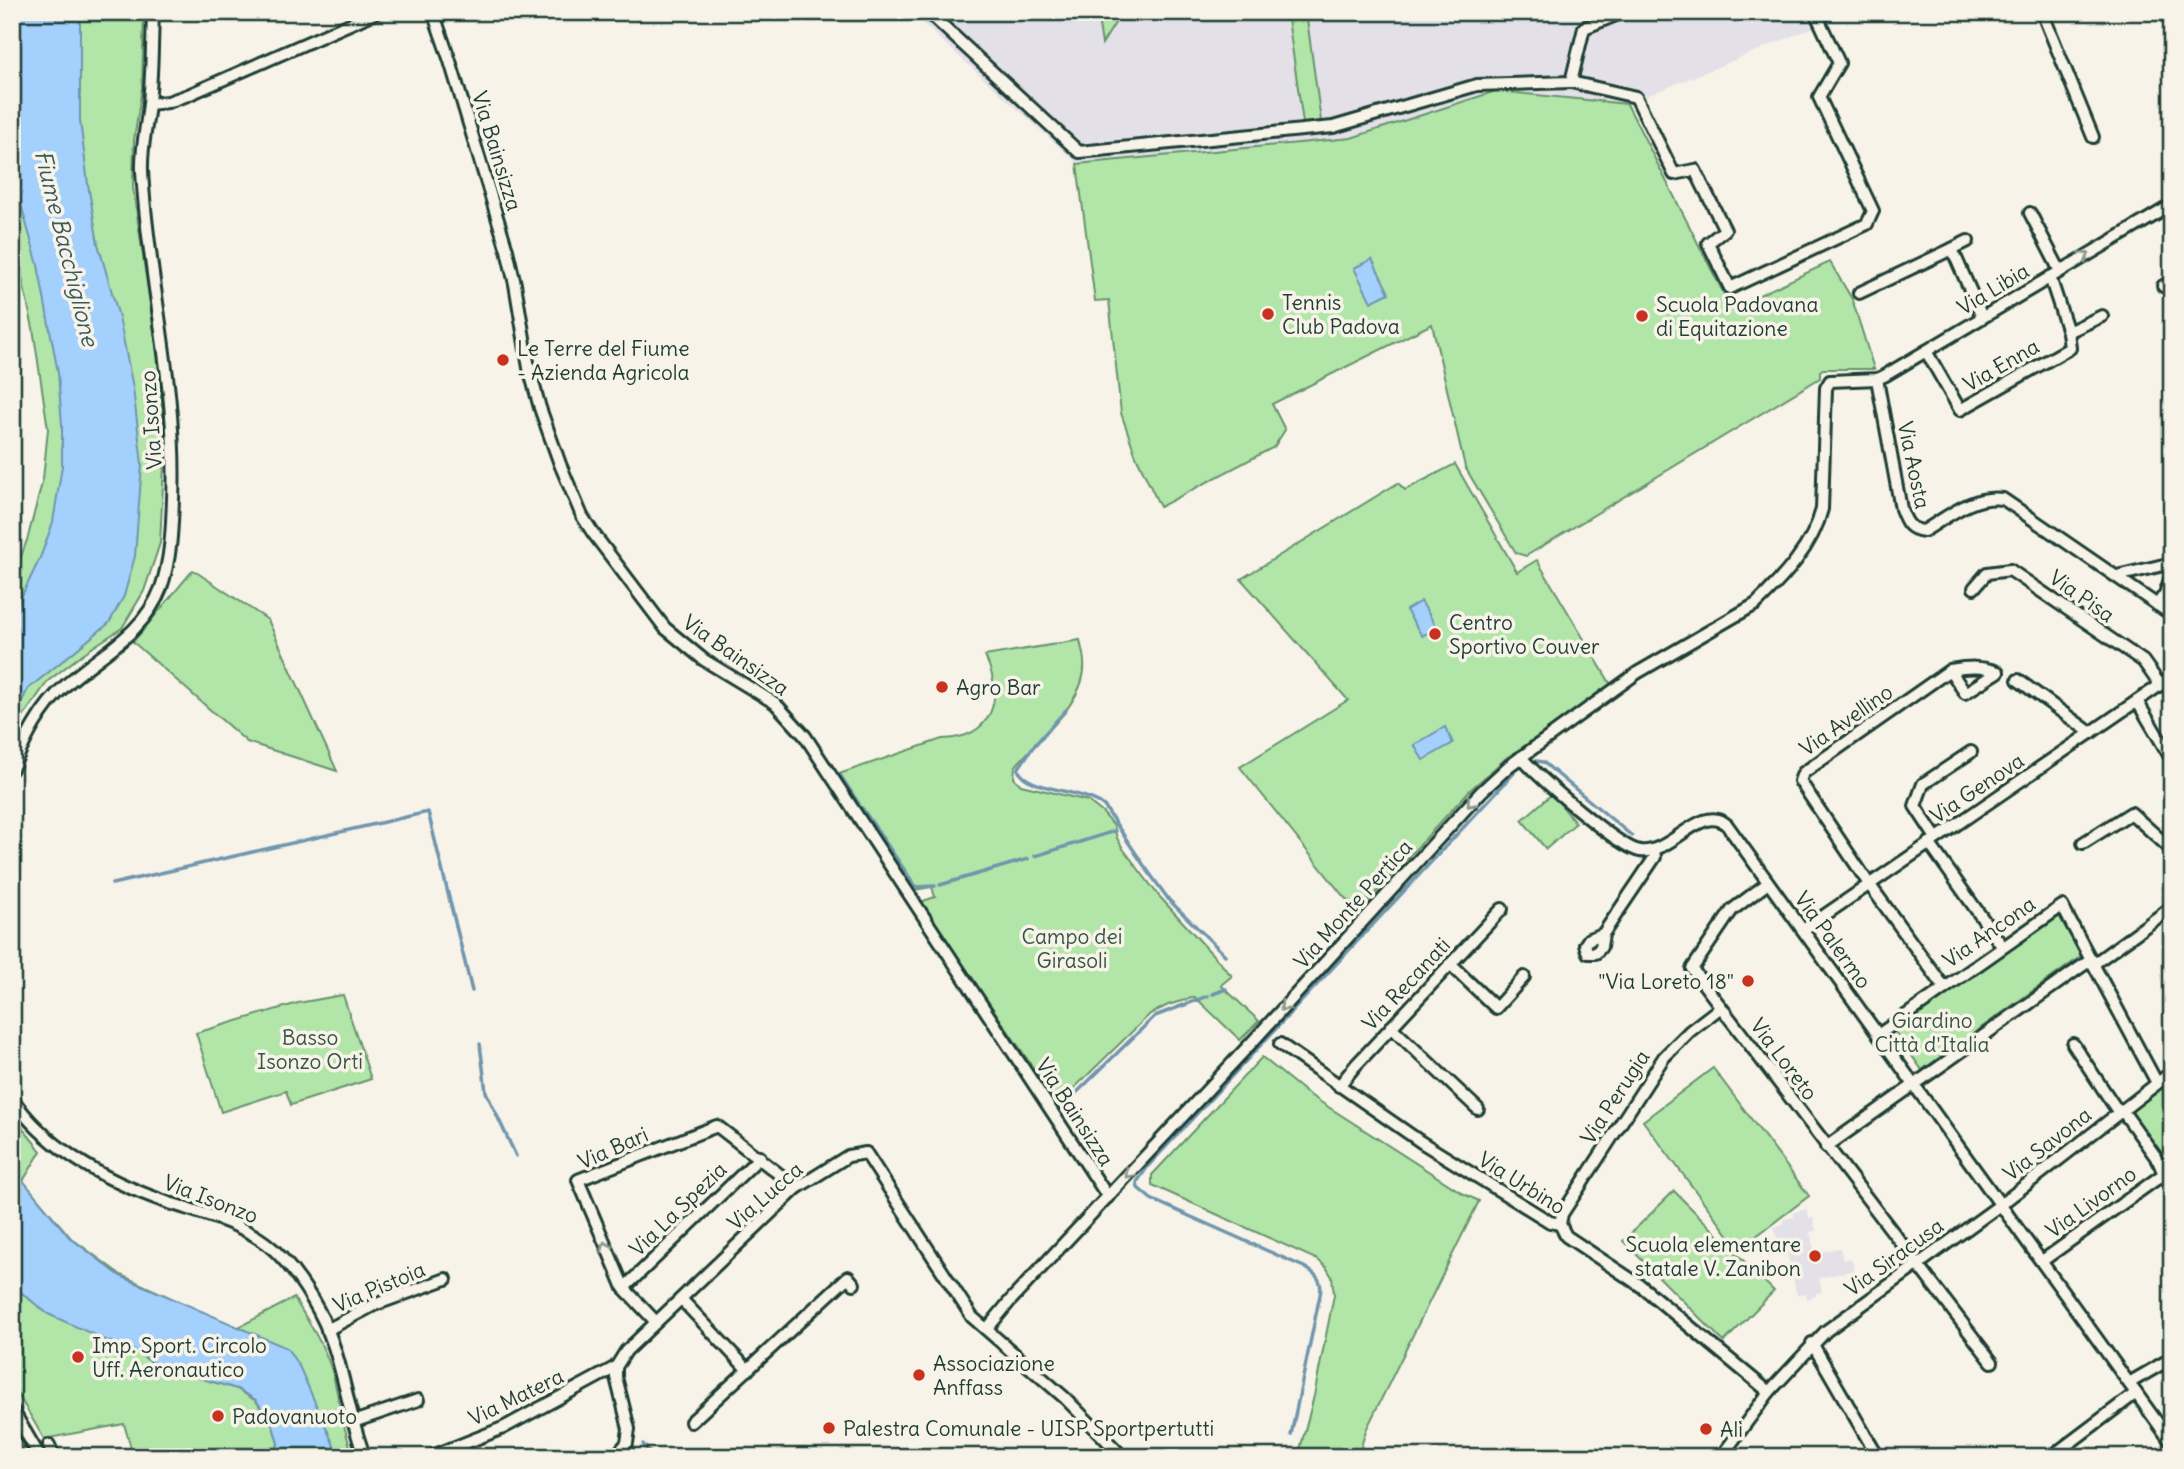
<svg xmlns="http://www.w3.org/2000/svg" width="2184" height="1469" viewBox="0 0 2184 1469" font-family="Delius,sans-serif">
  <rect width="100%" height="100%" fill="#f7f3e8"/>
  <filter id="ink" filterUnits="userSpaceOnUse"><feTurbulence type="fractalNoise" baseFrequency=".0143" numOctaves="2"/><feDisplacementMap in="SourceGraphic" scale="14" xChannelSelector="R" yChannelSelector="G"/><feConvolveMatrix kernelMatrix="1 2 1 2 8 2 1 2 1" color-interpolation-filters="sRGB"/></filter>
  <g filter="url(#ink)">
    <g fill="#e3e0e7">
      <polygon points="910,12 1851,12 1627,104 1496,91 1351,138 1077,163"/>
      <polygon points="1807,1209 1809,1218 1813,1218 1816,1231 1810,1232 1815,1253 1840,1248 1843,1260 1851,1258 1854,1270 1819,1278 1822,1292 1816,1293 1816,1296 1807,1299 1806,1294 1797,1295 1786,1249 1780,1250 1774,1227 1784,1224 1783,1219 1794,1217 1794,1212"/>
    </g>
    <g fill="#b1e6a8" stroke="#68926e" stroke-width="2">
      <polygon points="12,12 144,12 142,88 134,140 133,188 157,351 165,446 160,543 144,591 122,628 84,653 48,681 23,717 12,740 12,582 28,537 43,479 48,429 33,328 12,234"/>
      <polygon points="1097,12 1122,12 1102,44"/>
      <polygon points="1287,12 1306,12 1321,121 1303,123"/>
      <polygon points="1496,91 1627,104 1731,308 1830,262 1852,299 1874,369 1823,369 1820,371 1820,378 1526,556 1516,553 1465,467 1432,324 1272,404 1285,430 1274,447 1160,507 1136,456 1121,413 1109,300 1095,301 1077,164 1351,138"/>
      <polygon points="1455,464 1517,572 1537,560 1613,688 1506,758 1469,791 1359,911 1344,897 1240,767 1348,700 1241,579 1398,483 1405,490"/>
      <polygon points="193,570 268,620 337,771 247,742 133,642"/>
      <path d="M1080,640C1081,647 1084,655 1084,662C1088,701 1037,739 1015,767L1014,778L1021,785L1088,801L1103,813L1114,826L1117,838L1124,850L1159,896L1232,976L1221,985L1259,1021L1240,1040L1195,997L1168,1005L1150,1014L1058,1104L920,902L935,897L932,887L914,890L836,775L942,739C993,738 1005,698 985,656Z"/>
      <polygon points="1552,794 1576,823 1546,849 1522,820"/>
      <polygon points="2060,913 2083,955 1922,1070 1893,1029"/>
      <polygon points="343,995 371,1079 291,1105 286,1091 221,1112 196,1033 298,1003"/>
      <polygon points="1262,1057 1305,1092 1464,1194 1479,1201 1366,1430 1358,1457 1298,1457 1314,1396 1334,1295 1332,1277 1326,1267 1318,1260 1152,1185 1152,1175"/>
      <polygon points="1713,1068 1809,1196 1739,1249 1643,1121"/>
      <polygon points="2172,1080 2172,1157 2165,1162 2130,1112"/>
      <path d="M12,1115L41,1151L23,1181L71,1238L121,1275L237,1328L294,1298C308,1321 324,1345 332,1371C340,1400 342,1429 354,1457H281L271,1415L262,1401L236,1386L12,1281Z"/>
      <polygon points="1674,1191 1774,1291 1724,1342 1623,1241"/>
      <polygon points="12,1285 48,1314 129,1349 159,1366 237,1389 256,1401 273,1426 278,1443 276,1457 115,1457 132,1451 124,1424 44,1439 12,1384"/>
    </g>
    <g fill="#a4d0fe" stroke="#6f95ad" stroke-width="2">
      <polygon points="12,12 80,12 80,121 88,184 98,244 119,317 133,388 142,464 135,556 124,596 109,623 28,689 12,721 12,616 40,558 53,522 62,466 62,425 58,373 38,265 12,173"/>
      <polygon points="1372,259 1389,293 1371,302 1354,268"/>
      <polygon points="1421,601 1437,628 1422,636 1406,610"/>
      <polygon points="1445,727 1453,743 1423,760 1414,745"/>
      <polygon points="12,1160 25,1183 69,1237 120,1276 287,1348 300,1368 339,1457 276,1457 278,1443 273,1426 256,1400 237,1389 159,1366 131,1349 110,1342 48,1314 12,1285"/>
    </g>
    <g fill="none" stroke-linecap="round" stroke-linejoin="round">
      <g stroke="#6f95ad" stroke-width="3.5">
        <path d="M1066,710L1033,747L1018,769C1025,791 1084,789 1104,806L1145,867L1169,900L1225,955"/>
        <polyline points="1536,761 1543,762 1632,836"/>
        <polyline points="840,775 859,804"/>
        <polyline points="862,808 916,887 935,886"/>
        <polyline points="1035,856 1115,831"/>
        <polyline points="112,884 428,812 472,991"/>
        <polyline points="940,885 1028,859"/>
        <polyline points="1213,994 1226,989"/>
        <polyline points="480,1044 486,1092 516,1156"/>
        <polyline points="1060,1109 1155,1016 1208,996"/>
        <path d="M1291,1435L1320,1295C1323,1281 1317,1274 1304,1267L1151,1199L1138,1188L1137,1182L1148,1166L1514,773"/>
        <polyline points="643,1444 653,1457"/>
      </g>
      <defs>
        <g id="minor">
          <polyline points="433,12 450,61 507,250 515,284 529,368 540,408 560,464 582,516 593,533 665,628 704,660 775,703 805,736 1108,1197"/>
          <polyline points="928,12 1079,152 1333,127 1477,85 1571,82 1584,28 1623,12"/>
          <polyline points="2042,12 2093,137"/>
          <polyline points="1571,82 1636,97 1674,174 1695,170 1725,230 1708,243 1730,288 1867,224 1873,211 1819,97 1839,63 1815,12"/>
          <polyline points="149,104 168,102 188,95 377,12"/>
          <polyline points="2030,213 2060,271"/>
          <polyline points="1952,249 1968,241"/>
          <polyline points="2163,286 2172,282"/>
          <polyline points="1859,293 1952,249 1982,317"/>
          <polyline points="2068,332 2102,316"/>
          <polyline points="1926,351 1960,410 2070,348 2068,332 2050,277"/>
          <path d="M1877,379L1901,509C1906,522 1909,530 1924,531C1949,516 1972,495 2003,499L2172,615"/>
          <polyline points="2117,576 2172,563"/>
          <polyline points="1974,588 1987,573 2010,570 2143,661 2160,685"/>
          <polyline points="2157,605 2165,594 2172,574"/>
          <polyline points="2018,680 2091,733"/>
          <polyline points="2137,701 2172,760"/>
          <path d="M1521,757C1537,776 1619,848 1640,851C1671,855 1702,802 1727,825L2172,1443"/>
          <path d="M12,769C26,738 40,708 66,685C101,653 143,635 161,588C171,559 172,528 173,499C178,388 148,281 142,171C141,145 147,127 149,103C152,73 152,42 153,12"/>
          <polyline points="1936,838 1915,806 1923,784 1971,752"/>
          <polyline points="1929,843 2002,946"/>
          <polyline points="2083,843 2131,813 2172,850"/>
          <polyline points="1768,883 1732,910 1692,969 1992,1362"/>
          <polyline points="1803,930 2172,677"/>
          <polyline points="1603,934 1589,939 1585,945 1588,953 1596,953 1601,947 1603,934 1655,857 1654,850"/>
          <polyline points="2095,963 2172,907"/>
          <polyline points="1450,964 1496,1008 1524,977"/>
          <path d="M1944,987L1869,884L1800,781L1803,773L1950,670C1968,667 1981,666 1998,672L1965,693L1950,670"/>
          <polyline points="1391,1027 1478,1109"/>
          <polyline points="1878,1035 2062,906 2157,1083"/>
          <polyline points="1280,1044 1421,1142 1550,1222 1560,1224"/>
          <polyline points="2073,1044 2119,1113"/>
          <polyline points="1339,1086 1355,1066 1502,909"/>
          <path d="M12,1098C47,1150 111,1183 169,1203C208,1215 254,1226 282,1258C303,1281 323,1314 333,1344C346,1381 350,1421 365,1457"/>
          <polyline points="2122,1110 2158,1160 2172,1193"/>
          <polyline points="1826,1147 2092,959"/>
          <polyline points="1560,1224 1562,1214 1664,1057 1690,1031 1721,1007"/>
          <polyline points="1560,1224 1566,1236 1641,1286 1769,1392"/>
          <polyline points="2042,1261 2172,1168"/>
          <polyline points="624,1288 760,1157"/>
          <polyline points="681,1299 748,1370"/>
          <polyline points="656,1322 624,1288 578,1180 717,1126 797,1188"/>
          <path d="M987,1329L1010,1301L1255,1039L1481,792L1509,766L1637,673L1756,604C1783,578 1813,546 1822,509L1826,388L1830,381L1877,379L1884,376L2172,205"/>
          <polyline points="327,1330 374,1305 446,1279"/>
          <polyline points="1812,1343 1878,1457"/>
          <polyline points="2129,1383 2172,1358"/>
          <polyline points="12,1409 40,1457"/>
          <polyline points="353,1422 418,1400"/>
          <polyline points="691,1422 848,1277 854,1284"/>
          <polyline points="49,1445 54,1457"/>
          <polyline points="430,1457 503,1428 616,1367"/>
          <polyline points="615,1457 627,1443 629,1429 616,1377 616,1367 626,1351 797,1188 848,1156 866,1153 972,1317 1065,1398 1123,1457"/>
          <polyline points="1721,1457 1769,1392 1826,1331 2000,1205 2172,1072"/>
          <polyline points="2051,1457 2136,1393"/>
        </g>
        <polyline id="tertiary" points="12,1441 21,1457"/>
      </defs>
      <use href="#minor" stroke="#1f3d34" stroke-width="16"/>
      <use href="#tertiary" stroke="#1f3d34" stroke-width="19"/>
      <use href="#minor" stroke="#f7f3e8" stroke-width="10"/>
      <use href="#tertiary" stroke="#f7f3e8" stroke-width="14"/>
    </g>
    <defs><path id="oneway-chevron" d="M-2-3.5L2.5 0L-2 3.5" fill="none" stroke-width="1.6" stroke-linecap="round" stroke-linejoin="round" transform="scale(1.75)"/></defs>
    <g stroke="#8b988e">
      <use href="#oneway-chevron" transform="translate(2085 256) rotate(-31)"/>
      <use href="#oneway-chevron" transform="translate(1471 803) rotate(132)"/>
      <use href="#oneway-chevron" transform="translate(1284 1007) rotate(133)"/>
      <use href="#oneway-chevron" transform="translate(1129 1174) rotate(133)"/>
      <use href="#oneway-chevron" transform="translate(606 1246) rotate(-113)"/>
    </g>
  </g>
  <g fill="#c8321e" stroke="#f7f3e8" stroke-width="2.5">
    <circle cx="1268" cy="314" r="7"/>
    <circle cx="1642" cy="316" r="7"/>
    <circle cx="503" cy="360" r="7"/>
    <circle cx="1435" cy="634" r="7"/>
    <circle cx="942" cy="687" r="7"/>
    <circle cx="1748" cy="981" r="7"/>
    <circle cx="1815" cy="1256" r="7"/>
    <circle cx="78" cy="1357" r="7"/>
    <circle cx="919" cy="1375" r="7"/>
    <circle cx="218" cy="1416" r="7"/>
    <circle cx="829" cy="1428" r="7"/>
    <circle cx="1706" cy="1429" r="7"/>
  </g>
  <g text-anchor="middle" dominant-baseline="central" stroke-width="7" stroke-linejoin="round" paint-order="stroke">
    <g font-size="21" fill="#1f3d34" stroke="#f7f3e8">
      <text transform="translate(497 151) rotate(73)">Via Bainsizza</text>
      <text transform="translate(1993 289) rotate(-31)">Via Libia</text>
      <text transform="translate(2001 365) rotate(-30)">Via Enna</text>
      <text transform="translate(151 420) rotate(-94)">Via Isonzo</text>
      <text transform="translate(1914 465) rotate(78)">Via Aosta</text>
      <text transform="translate(2082 596) rotate(35)">Via Pisa</text>
      <text transform="translate(736 655) rotate(35)">Via Bainsizza</text>
      <text transform="translate(1846 720) rotate(-35)">Via Avellino</text>
      <text transform="translate(1977 788) rotate(-34)">Via Genova</text>
      <text transform="translate(1353 904) rotate(-48)">Via Monte Pertica</text>
      <text transform="translate(1989 932) rotate(-35)">Via Ancona</text>
      <text transform="translate(1833 940) rotate(54)">Via Palermo</text>
      <text transform="translate(1406 984) rotate(-47)">Via Recanati</text>
      <text transform="translate(1784 1059) rotate(53)">Via Loreto</text>
      <text transform="translate(1615 1097) rotate(-57)">Via Perugia</text>
      <text transform="translate(1075 1112) rotate(57)">Via Bainsizza</text>
      <text transform="translate(2047 1144) rotate(-38)">Via Savona</text>
      <text transform="translate(613 1148) rotate(-24)">Via Bari</text>
      <text transform="translate(1522 1183) rotate(32)">Via Urbino</text>
      <text transform="translate(765 1196) rotate(-41)">Via Lucca</text>
      <text transform="translate(211 1199) rotate(21)">Via Isonzo</text>
      <text transform="translate(2091 1202) rotate(-36)">Via Livorno</text>
      <text transform="translate(678 1209) rotate(-44)">Via La Spezia</text>
      <text transform="translate(1894 1257) rotate(-36)">Via Siracusa</text>
      <text transform="translate(379 1287) rotate(-23)">Via Pistoia</text>
      <text transform="translate(516 1397) rotate(-26)">Via Matera</text>
    </g>
    <g font-size="21" fill="#1f3d34" stroke="#f7f3e8" text-anchor="start">
      <text x="1282" y="302">Tennis<tspan x="1282" dy="24">Club Padova</tspan></text>
      <text x="1656" y="304">Scuola Padovana<tspan x="1656" dy="24">di Equitazione</tspan></text>
      <text x="517" y="348">Le Terre del Fiume<tspan x="517" dy="24">- Azienda Agricola</tspan></text>
      <text x="1449" y="622">Centro<tspan x="1449" dy="24">Sportivo Couver</tspan></text>
      <text x="956" y="687">Agro Bar</text>
      <text x="1734" y="981" text-anchor="end">"Via Loreto 18"</text>
      <text x="1801" y="1244" text-anchor="end">Scuola elementare<tspan x="1801" dy="24">statale V. Zanibon</tspan></text>
      <text x="92" y="1345">Imp. Sport. Circolo<tspan x="92" dy="24">Uff. Aeronautico</tspan></text>
      <text x="933" y="1363">Associazione<tspan x="933" dy="24">Anffass</tspan></text>
      <text x="232" y="1416">Padovanuoto</text>
      <text x="843" y="1428">Palestra Comunale - UISP Sportpertutti</text>
      <text x="1720" y="1429">Alì</text>
    </g>
    <g font-size="21" fill="#355645" stroke="#f7f3e8">
      <text x="1072" y="936">Campo dei<tspan x="1072" dy="24">Girasoli</tspan></text>
      <text x="1932" y="1020">Giardino<tspan x="1932" dy="24">Città d'Italia</tspan></text>
      <text x="310" y="1037">Basso<tspan x="310" dy="24">Isonzo Orti</tspan></text>
    </g>
    <g font-size="23" font-style="italic" fill="#3a5a5c" stroke="#f7f3e8">
      <text transform="translate(67 248) rotate(76)">Fiume Bacchiglione</text>
    </g>
  </g>
  <rect width="2184" height="1469" fill="none" stroke="#f7f3e8" stroke-width="42"/>
  <rect x="21" y="21" width="2142" height="1427" fill="none" stroke="#1f3d34" stroke-width="2.5" filter="url(#ink)"/>
</svg>
